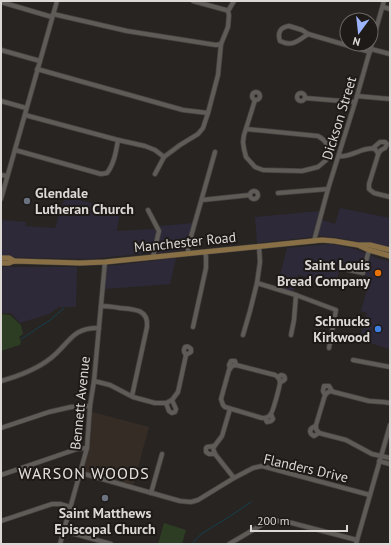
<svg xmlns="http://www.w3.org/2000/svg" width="391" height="545" viewBox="0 0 391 545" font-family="'PT Sans',sans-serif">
  <rect width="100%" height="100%" fill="#282421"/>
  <g fill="#2d2939">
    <polygon points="65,196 120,211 117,231 155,229 157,233 152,251 148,253 91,259 45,258 1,257 1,220 26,222 25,226 55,228"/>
    <polygon points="340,208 390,218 390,248 340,238 319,236 318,232 321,220 335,224"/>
    <polygon points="320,211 312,237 257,243 255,217"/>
    <polygon points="194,223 187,247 185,249 182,250 159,253 157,252 156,250 161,232 160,226"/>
    <polygon points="331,244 355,249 379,259 390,261 390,349 359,340 367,313 361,311 370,279 365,275 339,271 336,284 298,275 294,291 277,287 287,248"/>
    <polygon points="176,258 170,284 105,289 107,268 108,266"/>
    <polygon points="1,267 77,267 76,307 59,307 49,314 20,323 11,313 1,313"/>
  </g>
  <polygon fill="#352c26" points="92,412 149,427 133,486 87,472 84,470 90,447"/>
  <g fill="#2d3d23">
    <polygon points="1,314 10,315 21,325 23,334 19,337 21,341 20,345 16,346 1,351"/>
    <polygon points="164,523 186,530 182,544 158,544"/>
  </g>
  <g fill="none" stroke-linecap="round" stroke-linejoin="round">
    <g stroke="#13404e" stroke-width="1">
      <path d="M21,339C30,333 39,327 49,321C54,317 59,312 64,308"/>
      <path d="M192,544C200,533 208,530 219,523C230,517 240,509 251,502"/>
    </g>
    <defs>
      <g id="minor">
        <polyline points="193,1 226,10 228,11"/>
        <polyline points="1,2 52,17"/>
        <polyline points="383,7 390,9"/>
        <polyline points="53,14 127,31 216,45 221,44"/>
        <path d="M289,26L302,30L308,34C298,41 292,47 280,41C277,32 281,27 289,26Z"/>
        <polyline points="308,34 370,52"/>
        <polyline points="371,49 390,54"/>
        <polyline points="1,50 40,61"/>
        <polyline points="37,69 183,110 208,113"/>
        <circle cx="256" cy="96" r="4"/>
        <circle cx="301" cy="97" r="4"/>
        <polyline points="357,96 390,99"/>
        <polyline points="305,98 354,102"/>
        <polyline points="255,100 244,135 243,142 244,149 246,157 255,167 263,170 302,171 318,167 331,156"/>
        <polyline points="1,101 26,108"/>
        <polyline points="25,115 118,140 145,146 155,150 164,157"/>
        <path d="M246,129L318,136C327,141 328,146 331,156"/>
        <polyline points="373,148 380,142 385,142 387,144 385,148 381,150 378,154"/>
        <path d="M15,150L101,174L107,173C114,164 116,152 118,140"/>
        <path d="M339,156C351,158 363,146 375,149L378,153V155L369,184V189L374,193L390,197"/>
        <polyline points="155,174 164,157 180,145 198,134 203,128 208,113 218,75 221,44 228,27 229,15 228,11 234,1"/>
        <polyline points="1,175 7,176"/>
        <circle cx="254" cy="195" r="4"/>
        <polyline points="278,193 328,189"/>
        <polyline points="1,199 57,1"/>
        <polyline points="202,200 250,195"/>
        <polyline points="148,210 159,231 154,252 153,257"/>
        <polyline points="314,241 328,189 357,96 384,1"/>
        <polyline points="188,253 188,247 215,152"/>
        <polyline points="340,268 363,273 369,250"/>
        <polyline points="257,283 296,295 336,310 329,348"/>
        <path d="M101,306C107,306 114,307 120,308C133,309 149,309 147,327L132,396"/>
        <polyline points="193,327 206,268 206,257 205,252"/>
        <polyline points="243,335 250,311 257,283 260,262 259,246"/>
        <polyline points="291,335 294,320 296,295"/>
        <polyline points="353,360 390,367"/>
        <path d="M236,365L275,375C278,377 280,378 280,382C280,385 273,413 270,415C268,418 265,418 262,418L225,407L223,405L221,399L229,370L232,366Z"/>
        <polyline points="230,369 229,365 231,361 235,361 236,365"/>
        <path d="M278,377L281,375C283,375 285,376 285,379L283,381L280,382"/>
        <path d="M1,381C19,376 36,370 51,358C69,344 72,327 99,328"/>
        <path d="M94,381L110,385L133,397L155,403H166L172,400L178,392L186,355C184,352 183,351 185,347C188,346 189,347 191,349V352L186,355"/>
        <polyline points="325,395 316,425 316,429 319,433 346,440 372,454 390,458"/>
        <polyline points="325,395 327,393 330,391 369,401 383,402 390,403"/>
        <polyline points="325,395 323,391 324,386 329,386 332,391"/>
        <polyline points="166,403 169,411 172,413 175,412 176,409 172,400"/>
        <polyline points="230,409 222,436 213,448 215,454 234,478"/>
        <polyline points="265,418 267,422 271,421 273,419 271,414"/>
        <path d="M316,426C309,428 308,433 314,436L319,433"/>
        <polyline points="1,428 49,412 71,407 90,406"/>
        <polyline points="214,446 207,447 206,448 206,452 209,454 215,454"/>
        <polyline points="379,461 390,464"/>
        <polyline points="81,473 180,501 191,502 198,500 234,478 253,468 262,466 370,495"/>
        <polyline points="1,475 77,449 87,448"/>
        <polyline points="151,493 162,454"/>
        <polyline points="1,521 52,504 60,504 70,507"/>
        <polyline points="64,531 111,544"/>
        <polyline points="60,544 87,448 90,406 94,381 105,262"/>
        <polyline points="229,544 270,520 288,522 357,540"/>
        <polyline points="356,544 390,425"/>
      </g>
      <g id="major">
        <polyline points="360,246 369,250 390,256"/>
        <polyline points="1,258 9,258 14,261"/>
        <polyline points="1,263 9,263 14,261 80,263 105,262 322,240 334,241 358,245 370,245 390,250"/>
      </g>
    </defs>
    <use href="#minor" stroke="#454240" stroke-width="5.5"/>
    <use href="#major" stroke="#454240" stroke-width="6"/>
    <use href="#minor" stroke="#5f5b57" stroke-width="4"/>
    <use href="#major" stroke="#886f45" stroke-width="5"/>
  </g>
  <g fill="#6b7280" stroke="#1e1a18" stroke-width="1.5">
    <circle cx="27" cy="201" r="4"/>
    <circle cx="105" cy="498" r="4"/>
  </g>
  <circle fill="#e8710a" stroke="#1e1a18" stroke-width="1.5" cx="378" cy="273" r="4"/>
  <circle fill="#3f7fe0" stroke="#1e1a18" stroke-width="1.5" cx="378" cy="329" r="4"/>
  <g text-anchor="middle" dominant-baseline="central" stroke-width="4" stroke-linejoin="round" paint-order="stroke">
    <g font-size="14" fill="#dbd8d6" stroke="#1e1a18">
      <text transform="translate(339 118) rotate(-73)">Dickson Street</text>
      <text transform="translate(185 242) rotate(-6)">Manchester Road</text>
      <text transform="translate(80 403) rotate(-84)">Bennett Avenue</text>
      <text transform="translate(306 468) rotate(13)">Flanders Drive</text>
    </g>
    <g font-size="14" font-weight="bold" fill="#dbd8d6" stroke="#1e1a18" text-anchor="end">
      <text x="35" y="193" text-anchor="start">Glendale<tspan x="35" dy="16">Lutheran Church</tspan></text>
      <text x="370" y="265">Saint Louis<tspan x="370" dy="16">Bread Company</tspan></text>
      <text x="370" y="321">Schnucks<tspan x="370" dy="16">Kirkwood</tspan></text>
      <text x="105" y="513" text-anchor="middle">Saint Matthews<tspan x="105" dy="16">Episcopal Church</tspan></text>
    </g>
    <g font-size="16" letter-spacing="1" fill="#e7e2de" stroke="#1e1a18">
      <text x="84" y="473">WARSON WOODS</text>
    </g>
  </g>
  <rect width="391" height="545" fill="none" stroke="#dbd8d6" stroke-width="4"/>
  <g transform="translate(359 32) rotate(195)"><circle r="19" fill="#1e1a18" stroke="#6a6664"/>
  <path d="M0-3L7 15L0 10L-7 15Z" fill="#9cb4fd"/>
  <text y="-6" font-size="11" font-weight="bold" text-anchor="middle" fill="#dbd8d6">N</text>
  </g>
  <path d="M251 525v6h96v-6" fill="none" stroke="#dbd8d6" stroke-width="2"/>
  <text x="257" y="525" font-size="12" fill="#dbd8d6" stroke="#1e1a18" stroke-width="3" paint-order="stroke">200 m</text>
</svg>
